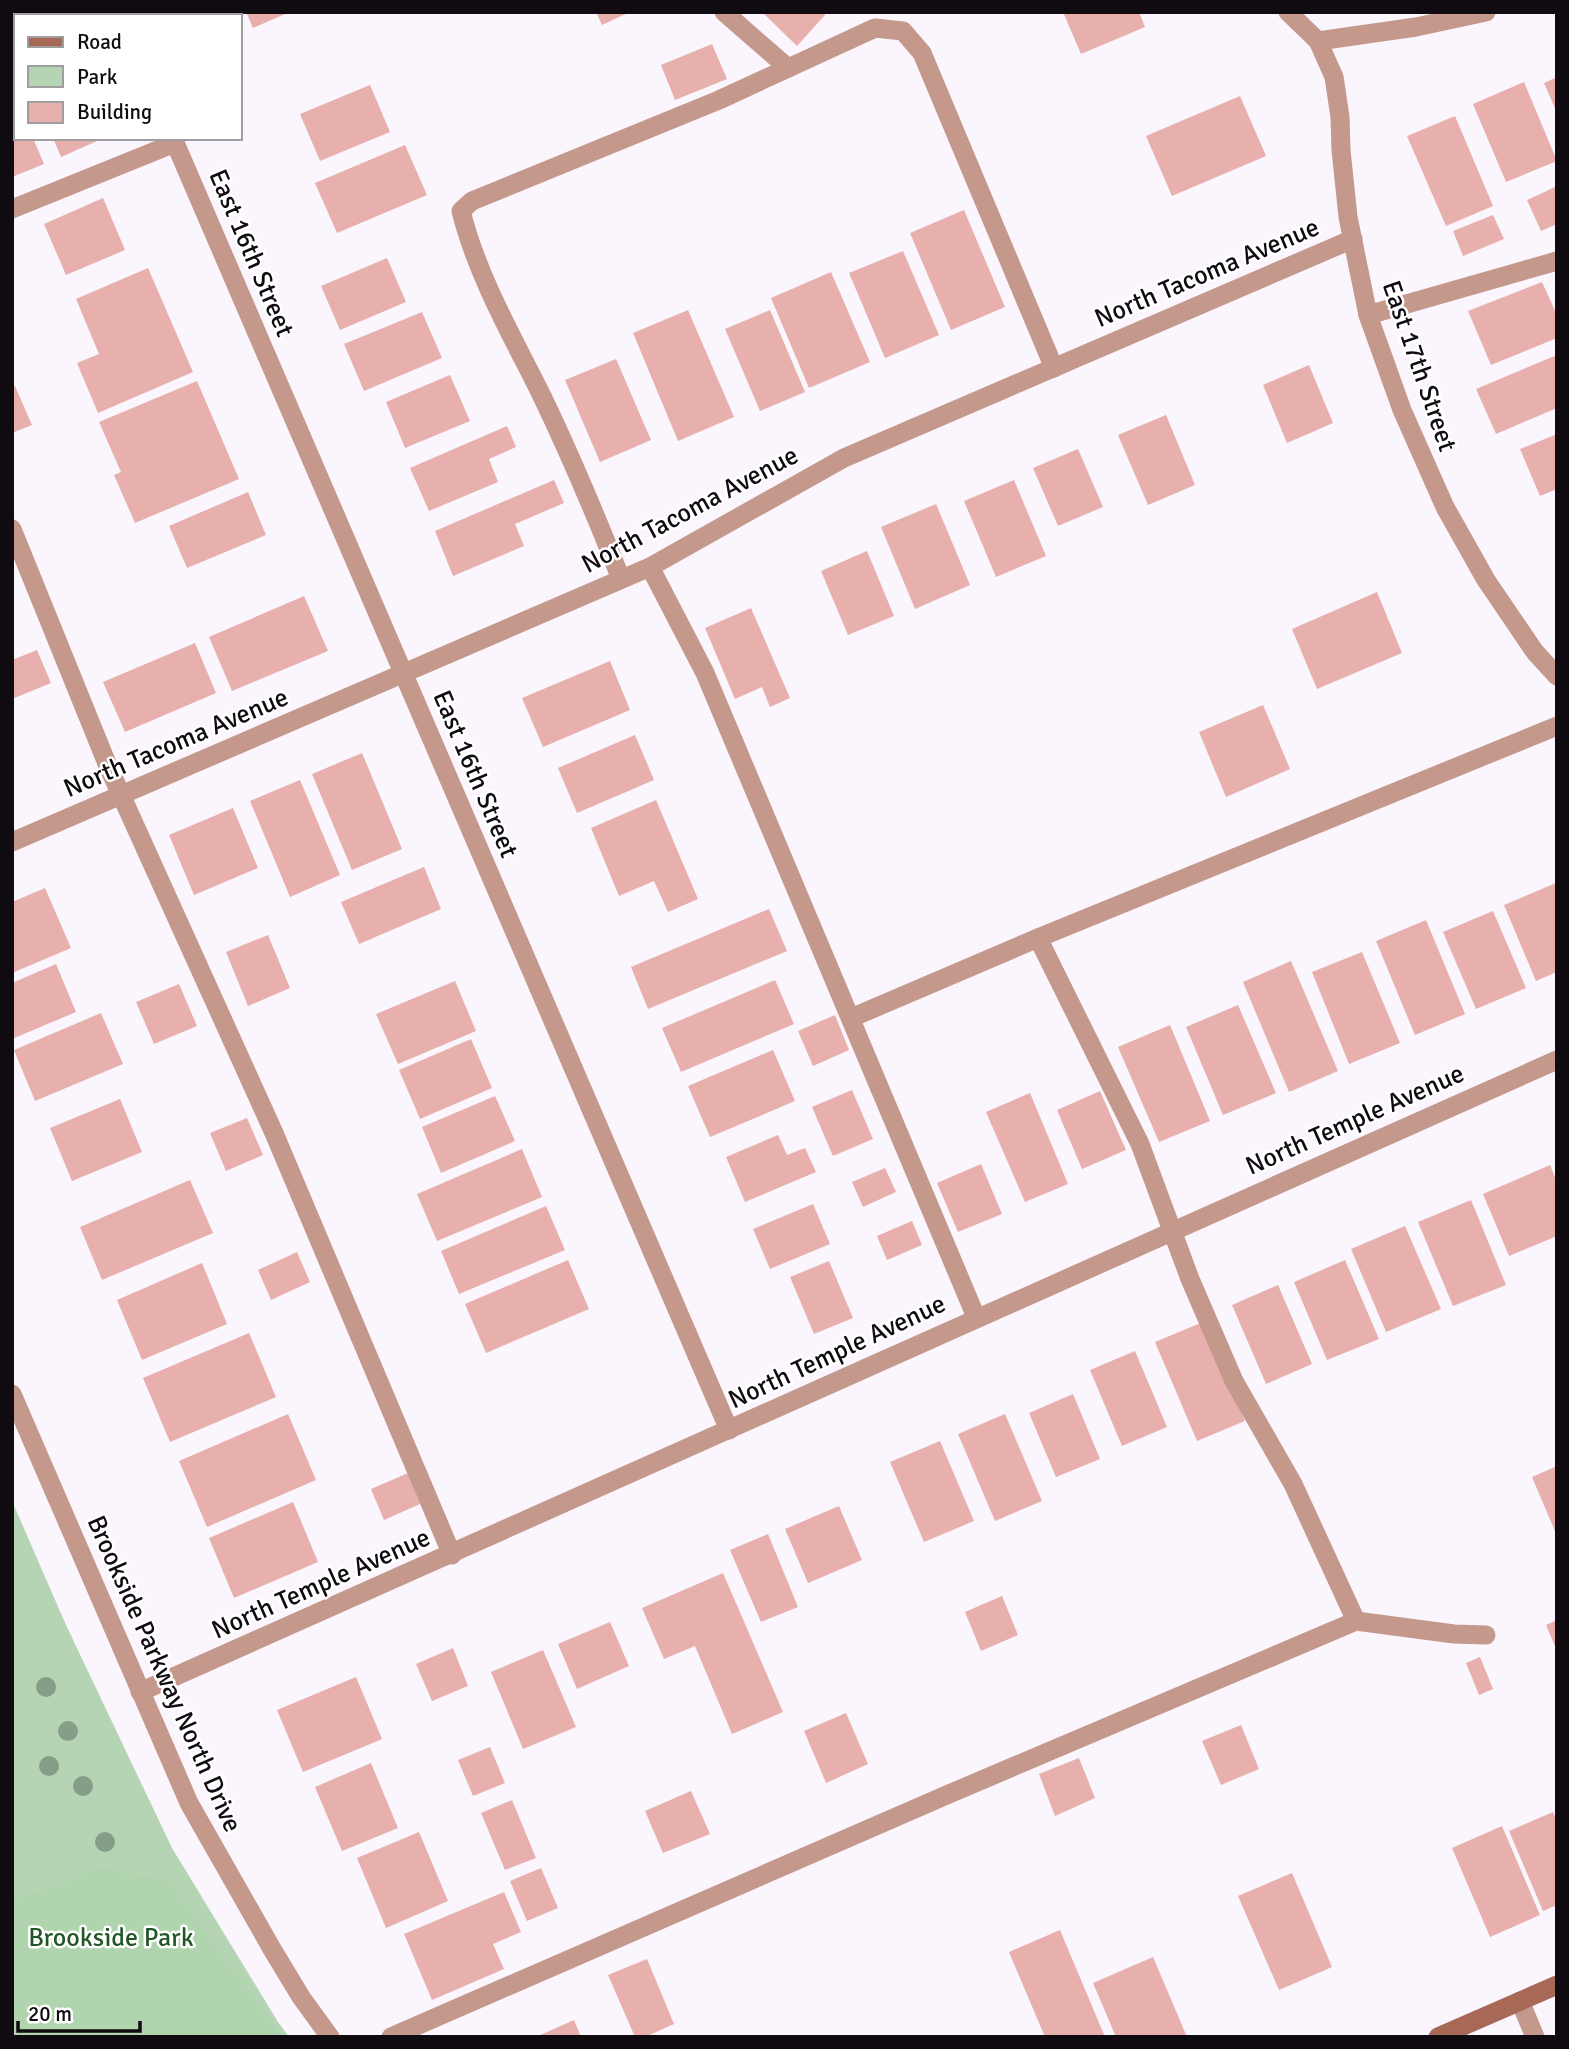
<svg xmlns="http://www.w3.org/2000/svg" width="1569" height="2049" viewBox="0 0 1569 2049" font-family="Signika,sans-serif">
  <rect width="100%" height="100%" fill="#fbf5fe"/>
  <polygon fill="#b5d4b4" points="12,1501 66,1625 172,1848 278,2022 289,2037 12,2037"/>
  <polygon fill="#afd4ae" points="102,1868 170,1881 283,2037 12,2037 12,1900"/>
  <g fill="#e7b0ad">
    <polygon points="246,12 290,12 253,28"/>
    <polygon points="596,12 630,12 602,25"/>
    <polygon points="762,12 823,12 825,15 797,46"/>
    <polygon points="1063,12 1139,12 1145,27 1081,54"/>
    <polygon points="712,44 727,79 675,100 661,65"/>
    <polygon points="1557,77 1557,113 1544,83"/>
    <polygon points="1524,82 1557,161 1506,182 1473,104"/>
    <polygon points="370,85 390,132 320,161 300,114"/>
    <polygon points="12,88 16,97 16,138 33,138 44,164 12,177"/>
    <polygon points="1240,96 1266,156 1172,196 1146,136"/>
    <polygon points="1455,116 1493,206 1446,226 1407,136"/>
    <polygon points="53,138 104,138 61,157"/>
    <polygon points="405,145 427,195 337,233 315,183"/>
    <polygon points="1557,186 1557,224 1541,231 1527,200"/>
    <polygon points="103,198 125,250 66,275 44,224"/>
    <polygon points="964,210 1005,307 951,330 910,233"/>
    <polygon points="1493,215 1504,239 1463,256 1453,231"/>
    <polygon points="903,251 939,335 885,358 849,273"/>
    <polygon points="387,258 406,302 340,330 321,286"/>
    <polygon points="148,268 193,372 98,413 77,363 99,354 76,299"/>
    <polygon points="831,272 870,362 809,388 771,298"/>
    <polygon points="1542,282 1557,315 1557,338 1491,365 1468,311"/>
    <polygon points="688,310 734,417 678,441 633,333"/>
    <polygon points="770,310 805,392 760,411 725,329"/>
    <polygon points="422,312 442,358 364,391 344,344"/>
    <polygon points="1557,355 1557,408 1496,434 1476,389"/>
    <polygon points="616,359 651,440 600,462 565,380"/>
    <polygon points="1309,365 1333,423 1287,443 1263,385"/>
    <polygon points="450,375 470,421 405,448 386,402"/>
    <polygon points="197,381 239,479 135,523 114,475 121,472 99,422"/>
    <polygon points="15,386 32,425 12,433 12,388"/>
    <polygon points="1166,415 1195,485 1148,505 1118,435"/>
    <polygon points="507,426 516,447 489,459 498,482 429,511 410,468"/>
    <polygon points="1557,434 1557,489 1540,496 1520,449"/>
    <polygon points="1078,449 1103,507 1058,526 1033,468"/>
    <polygon points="554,480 564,503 515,524 524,546 453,576 435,531"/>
    <polygon points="1014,480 1046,556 996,577 964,501"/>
    <polygon points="248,492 266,535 187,568 169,526"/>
    <polygon points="936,504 970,585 915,609 881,527"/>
    <polygon points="867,551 894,616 848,635 821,571"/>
    <polygon points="1377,592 1402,653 1317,689 1292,629"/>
    <polygon points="304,596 328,651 232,691 209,637"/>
    <polygon points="751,608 790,698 770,707 762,687 735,699 705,628"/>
    <polygon points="195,643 216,693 125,732 103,682"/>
    <polygon points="37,650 51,683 12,699 12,660"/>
    <polygon points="610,661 630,710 543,747 522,698"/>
    <polygon points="1263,705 1290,769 1226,797 1199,732"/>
    <polygon points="635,735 654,780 577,813 558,768"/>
    <polygon points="362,753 402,849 352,870 312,774"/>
    <polygon points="300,780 340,875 290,897 250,801"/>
    <polygon points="656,800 698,899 668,912 654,881 619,896 591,828"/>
    <polygon points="233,808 258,868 194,895 169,835"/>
    <polygon points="424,867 441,909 359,944 341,902"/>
    <polygon points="1556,883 1557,972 1536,981 1504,905"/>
    <polygon points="45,888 71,948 12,973 12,902"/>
    <polygon points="769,909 787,951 648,1009 631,967"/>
    <polygon points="1493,911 1526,988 1476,1009 1443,932"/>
    <polygon points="1426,920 1465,1014 1415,1035 1376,941"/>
    <polygon points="268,935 290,988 248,1006 226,952"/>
    <polygon points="1362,952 1400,1043 1349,1064 1312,972"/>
    <polygon points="1291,961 1338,1071 1289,1092 1243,982"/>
    <polygon points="56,964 76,1012 12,1039 12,983"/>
    <polygon points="775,980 794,1024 681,1072 662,1028"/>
    <polygon points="455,981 476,1031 398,1064 376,1014"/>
    <polygon points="179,984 197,1026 154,1044 136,1002"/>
    <polygon points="1238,1005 1276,1093 1223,1115 1186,1027"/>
    <polygon points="101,1013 123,1064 35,1101 14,1050"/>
    <polygon points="835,1015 849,1050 813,1066 798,1031"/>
    <polygon points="1170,1025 1210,1121 1159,1142 1118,1047"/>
    <polygon points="471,1039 492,1088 420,1119 399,1070"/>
    <polygon points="773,1050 795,1101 710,1137 688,1086"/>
    <polygon points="852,1090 873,1139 833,1156 812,1107"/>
    <polygon points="1100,1091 1126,1150 1082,1169 1057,1110"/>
    <polygon points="1030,1093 1068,1184 1025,1202 986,1112"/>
    <polygon points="495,1096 515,1141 441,1173 422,1127"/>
    <polygon points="120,1099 142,1152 72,1181 50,1128"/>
    <polygon points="247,1118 263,1155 226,1171 210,1133"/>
    <polygon points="778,1135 787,1155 805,1148 816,1172 745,1202 726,1157"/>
    <polygon points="522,1149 542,1197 437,1241 417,1194"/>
    <polygon points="981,1164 1002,1214 958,1232 937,1183"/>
    <polygon points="1550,1165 1557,1182 1557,1236 1509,1256 1483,1194"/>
    <polygon points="885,1168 896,1192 863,1207 852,1182"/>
    <polygon points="190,1180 213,1233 102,1280 80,1227"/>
    <polygon points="1471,1200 1506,1285 1453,1306 1418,1222"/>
    <polygon points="813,1204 830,1244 770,1269 753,1229"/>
    <polygon points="546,1206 565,1250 459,1294 441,1251"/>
    <polygon points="912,1221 922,1245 887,1260 877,1236"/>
    <polygon points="1405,1226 1441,1309 1386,1332 1351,1249"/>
    <polygon points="297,1252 310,1282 271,1300 258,1270"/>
    <polygon points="568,1260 589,1309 486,1353 465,1304"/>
    <polygon points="1345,1260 1379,1339 1327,1360 1294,1282"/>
    <polygon points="829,1261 853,1318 814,1334 790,1277"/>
    <polygon points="202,1263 227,1324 142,1360 117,1300"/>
    <polygon points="1278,1285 1312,1364 1266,1384 1232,1305"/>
    <polygon points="1203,1322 1245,1421 1197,1441 1155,1342"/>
    <polygon points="249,1333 276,1397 170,1442 143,1378"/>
    <polygon points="1135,1351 1167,1427 1122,1446 1090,1370"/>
    <polygon points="1073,1394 1100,1459 1056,1477 1029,1413"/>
    <polygon points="288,1414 316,1480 207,1527 179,1461"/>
    <polygon points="1005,1414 1042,1501 995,1521 958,1434"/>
    <polygon points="940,1441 974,1521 924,1542 890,1462"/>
    <polygon points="1557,1466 1557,1536 1532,1477"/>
    <polygon points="408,1473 420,1504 384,1520 371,1489"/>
    <polygon points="293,1502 318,1562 234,1598 209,1538"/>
    <polygon points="839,1506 862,1560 808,1583 785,1529"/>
    <polygon points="768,1534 798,1607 761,1622 730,1550"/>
    <polygon points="723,1573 783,1712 732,1734 695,1646 664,1659 642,1608"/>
    <polygon points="1002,1596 1018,1635 981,1651 965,1612"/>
    <polygon points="1557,1620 1557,1651 1546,1625"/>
    <polygon points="610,1622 629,1666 577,1689 558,1644"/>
    <polygon points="453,1648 468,1686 432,1701 416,1664"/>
    <polygon points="543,1650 576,1727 523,1749 491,1672"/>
    <polygon points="1480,1657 1493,1689 1479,1695 1466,1663"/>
    <polygon points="356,1677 382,1739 303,1772 277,1710"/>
    <polygon points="846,1713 868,1764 826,1783 804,1731"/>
    <polygon points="1241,1725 1259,1769 1221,1785 1202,1741"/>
    <polygon points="490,1747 505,1783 473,1796 458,1760"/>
    <polygon points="1079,1758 1095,1798 1055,1816 1039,1774"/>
    <polygon points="371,1763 398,1828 342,1851 315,1787"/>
    <polygon points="691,1791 710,1834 663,1853 645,1811"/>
    <polygon points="512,1800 536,1858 505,1870 481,1813"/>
    <polygon points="1553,1812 1557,1821 1557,1905 1543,1911 1509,1831"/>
    <polygon points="1502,1826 1540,1915 1490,1937 1452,1848"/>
    <polygon points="419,1832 448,1901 386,1928 357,1858"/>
    <polygon points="541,1868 558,1908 527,1921 510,1881"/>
    <polygon points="1292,1873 1332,1967 1279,1990 1238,1896"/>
    <polygon points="504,1892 521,1932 493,1944 504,1969 432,2000 404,1934"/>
    <polygon points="1060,1930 1105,2037 1045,2037 1009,1952"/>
    <polygon points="1153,1957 1187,2037 1116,2037 1093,1983"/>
    <polygon points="647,1959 674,2024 645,2037 635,2037 608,1975"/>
    <polygon points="574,2020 581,2037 536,2037"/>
  </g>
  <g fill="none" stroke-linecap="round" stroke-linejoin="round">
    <g stroke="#c4988a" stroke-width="19">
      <polyline points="724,12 788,68"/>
      <polyline points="12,51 16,50"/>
      <polyline points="12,209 175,143"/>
      <polyline points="1368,315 1557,261"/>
      <polyline points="12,529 108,766 274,1133 452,1555"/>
      <polyline points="650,567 705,673 976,1317"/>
      <path d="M621,579C596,516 570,454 540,392C511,334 477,275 461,211L472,201L719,100L875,28L903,31L922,53L1054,368"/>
      <polyline points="1038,938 1140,1144 1190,1279 1234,1381 1293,1484 1356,1621"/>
      <polyline points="851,1018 1038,938 1557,726"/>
      <polyline points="391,2037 949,1794 1356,1621 1454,1634 1486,1635"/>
    </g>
    <g stroke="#c4988a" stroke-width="19">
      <polyline points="118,12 120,16"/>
      <polyline points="1288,12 1318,41 1334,77 1340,117 1341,150 1348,217 1368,315 1402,410 1445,507 1486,580 1535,652 1557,676"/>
      <polyline points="1318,41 1416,27 1486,12"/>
      <polyline points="173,138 729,1430"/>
      <polyline points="12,842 650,567 844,458 1353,239"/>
      <polyline points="12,1394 189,1803 272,1949 301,1997 330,2037"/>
      <path d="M140,1692C613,1483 1084,1269 1557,1060"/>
      <polyline points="1520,2001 1535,2037"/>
    </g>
    <polyline stroke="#a76956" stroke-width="19" points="1438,2037 1557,1985"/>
  </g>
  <g fill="#849e87">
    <circle cx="46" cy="1687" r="10"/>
    <circle cx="68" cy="1731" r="10"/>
    <circle cx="49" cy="1766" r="10"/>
    <circle cx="83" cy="1786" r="10"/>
    <circle cx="105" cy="1842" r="10"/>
  </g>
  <g text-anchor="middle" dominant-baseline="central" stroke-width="5" stroke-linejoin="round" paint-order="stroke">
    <g font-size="26" fill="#100a11" stroke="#fff">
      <text transform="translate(251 253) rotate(67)">East 16th Street</text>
      <text transform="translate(1207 273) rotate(-23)">North Tacoma Avenue</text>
      <text transform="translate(1419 366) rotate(71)">East 17th Street</text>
      <text transform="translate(690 510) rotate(-28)">North Tacoma Avenue</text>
      <text transform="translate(176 743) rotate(-23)">North Tacoma Avenue</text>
      <text transform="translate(475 774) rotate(67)">East 16th Street</text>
      <text transform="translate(1355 1120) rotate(-24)">North Temple Avenue</text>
      <text transform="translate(837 1352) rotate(-25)">North Temple Avenue</text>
      <text transform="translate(321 1584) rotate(-24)">North Temple Avenue</text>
      <text transform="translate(164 1674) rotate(66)">Brookside Parkway North Drive</text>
    </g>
    <g font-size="26" fill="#235626" stroke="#fff">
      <text x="111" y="1938">Brookside Park</text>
    </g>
  </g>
  <rect width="1569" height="2049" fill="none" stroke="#100a11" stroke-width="28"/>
  <rect x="14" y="14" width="228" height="126" fill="#ffffff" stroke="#9f9da0" stroke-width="2"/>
  <rect x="28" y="37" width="35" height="10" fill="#a76956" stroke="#9f9da0" stroke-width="2"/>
  <text x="77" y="49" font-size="21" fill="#100a11">Road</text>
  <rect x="28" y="66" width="35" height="21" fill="#b5d4b4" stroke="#9f9da0" stroke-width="2"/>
  <text x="77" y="84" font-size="21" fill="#100a11">Park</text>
  <rect x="28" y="102" width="35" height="21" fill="#e7b0ad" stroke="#9f9da0" stroke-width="2"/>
  <text x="77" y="119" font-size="21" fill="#100a11">Building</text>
  <path d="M18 2021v10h122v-10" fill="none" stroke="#100a11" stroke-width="3.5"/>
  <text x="28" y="2021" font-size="21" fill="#100a11" stroke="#ffffff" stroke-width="5" paint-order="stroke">20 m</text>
</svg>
